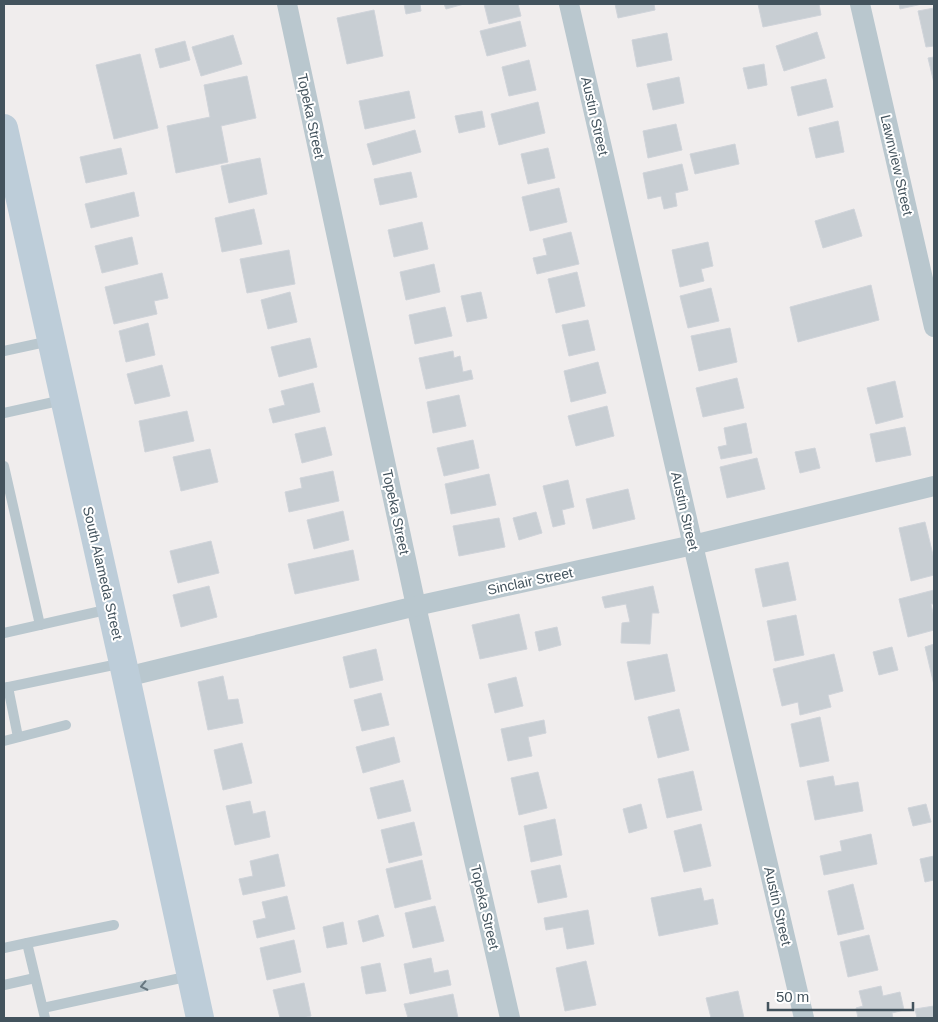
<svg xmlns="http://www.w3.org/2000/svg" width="938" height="1022" viewBox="0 0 938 1022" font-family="Helvetica,sans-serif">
  <rect width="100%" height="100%" fill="#f0eded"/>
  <g fill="#c8ced3" stroke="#d0d4da">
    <polygon points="404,4 420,4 421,11 406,14"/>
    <polygon points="444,4 464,4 446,9"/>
    <polygon points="484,4 518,4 521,16 489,24"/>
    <polygon points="615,4 654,4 655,10 618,18"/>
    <polygon points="758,4 819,4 821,15 763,27"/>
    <polygon points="899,4 922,4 900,9"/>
    <polygon points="934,8 934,46 926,47 918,11"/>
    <polygon points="374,10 383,56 347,64 337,18"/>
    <polygon points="520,21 526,46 487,56 480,31"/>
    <polygon points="817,32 825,58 784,71 776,46"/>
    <polygon points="667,33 672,60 637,67 632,40"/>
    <polygon points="233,35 242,64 201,76 192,47"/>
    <polygon points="185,41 190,60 160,68 155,49"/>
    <polygon points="140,54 158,128 114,139 96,65"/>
    <polygon points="934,57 934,83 928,58"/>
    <polygon points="529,60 536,90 509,96 502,67"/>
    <polygon points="764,64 767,85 748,89 743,68"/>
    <polygon points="247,76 256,118 221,126 228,162 176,173 167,126 210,117 204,85"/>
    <polygon points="679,77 684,103 653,110 647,84"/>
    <polygon points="826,79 833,107 798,116 791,87"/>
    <polygon points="409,91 415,118 365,129 359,101"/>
    <polygon points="538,102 545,133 499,145 491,114"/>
    <polygon points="482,111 485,127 459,133 455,116"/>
    <polygon points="838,121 844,152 816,158 809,128"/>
    <polygon points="676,124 682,150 648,158 643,131"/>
    <polygon points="415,130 421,152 373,165 367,144"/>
    <polygon points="735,144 739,164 695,174 690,154"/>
    <polygon points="121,148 127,174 86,183 80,157"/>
    <polygon points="548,148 555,178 528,184 521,154"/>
    <polygon points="260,158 267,194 229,203 221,166"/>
    <polygon points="682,164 688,190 675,193 677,206 664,209 661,196 648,199 643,173"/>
    <polygon points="411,172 417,197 380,205 374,179"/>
    <polygon points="559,188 567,222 530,231 522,197"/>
    <polygon points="134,192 139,216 91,228 85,204"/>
    <polygon points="254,209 262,244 222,252 215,218"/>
    <polygon points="854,209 862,236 823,248 815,221"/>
    <polygon points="422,222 428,249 394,257 388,230"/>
    <polygon points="571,232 579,264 537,274 533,258 547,255 543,239"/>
    <polygon points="132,237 138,264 102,273 95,246"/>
    <polygon points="708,242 713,266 701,269 704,281 680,287 672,250"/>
    <polygon points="289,250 295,284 247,293 240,259"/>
    <polygon points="434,264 440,292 406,300 400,272"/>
    <polygon points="577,272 585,306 556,313 548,279"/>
    <polygon points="162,273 168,298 154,301 157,314 114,324 105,287"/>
    <polygon points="871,285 879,320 798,342 790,307"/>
    <polygon points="711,288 719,321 688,328 680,296"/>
    <polygon points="290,292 297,322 268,329 261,300"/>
    <polygon points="481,292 487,318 467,322 461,296"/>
    <polygon points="445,307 452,336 415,344 409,315"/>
    <polygon points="588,320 595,350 569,356 562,325"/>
    <polygon points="148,323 155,355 126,362 119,331"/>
    <polygon points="730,328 737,362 699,371 691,336"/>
    <polygon points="310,338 317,367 279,377 271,347"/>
    <polygon points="453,351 454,358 460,356 463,372 471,370 473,379 426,389 419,358"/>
    <polygon points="598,362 606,393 571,402 564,371"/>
    <polygon points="162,365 170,396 135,404 127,374"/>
    <polygon points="737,378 744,408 703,417 696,388"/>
    <polygon points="895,381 903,417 876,424 867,388"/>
    <polygon points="313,383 320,412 273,423 269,409 285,405 281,391"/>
    <polygon points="459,395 466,426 433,433 427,402"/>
    <polygon points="607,406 614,436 576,446 568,416"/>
    <polygon points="187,411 194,441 145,452 139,421"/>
    <polygon points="746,423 752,453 721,459 718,447 727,445 724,428"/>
    <polygon points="325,427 332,455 302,463 295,434"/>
    <polygon points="905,427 911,455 876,462 870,434"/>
    <polygon points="473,440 479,468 444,476 437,448"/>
    <polygon points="815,448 820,468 800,473 795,452"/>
    <polygon points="210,449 218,482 181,491 173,457"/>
    <polygon points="757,458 765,489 727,498 720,467"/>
    <polygon points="333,471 339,501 289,512 285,492 302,488 300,478"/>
    <polygon points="489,474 496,505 451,514 445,484"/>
    <polygon points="568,480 574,507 562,510 565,524 553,527 543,486"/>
    <polygon points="628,489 635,519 593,529 586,499"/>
    <polygon points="343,511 349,540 314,549 307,520"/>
    <polygon points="536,512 542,533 519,540 513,518"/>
    <polygon points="499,518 505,547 459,556 453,526"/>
    <polygon points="925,522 934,559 934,575 911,581 899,528"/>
    <polygon points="211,541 219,573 178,583 170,551"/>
    <polygon points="353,550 359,580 295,594 288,564"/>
    <polygon points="788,562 796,600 763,607 755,569"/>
    <polygon points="209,586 217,617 181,627 173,595"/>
    <polygon points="653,586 659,613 652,613 650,644 621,643 622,623 630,622 626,604 605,608 602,597"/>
    <polygon points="934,590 934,604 931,604 934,617 934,630 908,637 899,599"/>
    <polygon points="519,614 527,649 480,659 472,625"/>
    <polygon points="796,615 804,655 775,661 767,621"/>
    <polygon points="557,627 561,645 539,651 535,632"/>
    <polygon points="934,644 934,685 925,647"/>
    <polygon points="892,647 898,670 879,675 873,652"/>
    <polygon points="376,649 383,680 350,688 343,657"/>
    <polygon points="667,654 675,691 635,700 627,662"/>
    <polygon points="834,654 843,691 828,695 831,707 800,715 798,702 782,706 773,669"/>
    <polygon points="223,676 228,700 238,699 243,723 208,730 198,682"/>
    <polygon points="516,677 523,706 495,713 488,684"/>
    <polygon points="381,693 389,725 362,731 354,700"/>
    <polygon points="679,709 689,750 658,758 648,717"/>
    <polygon points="820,717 829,761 800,767 791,724"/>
    <polygon points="544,720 546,733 528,737 532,756 508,761 501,729"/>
    <polygon points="394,737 400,762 363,773 356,747"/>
    <polygon points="242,743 252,783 223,790 214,750"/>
    <polygon points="693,771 702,810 667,818 658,779"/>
    <polygon points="538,772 547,808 519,815 511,778"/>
    <polygon points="833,776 835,786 858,782 863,811 815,820 807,781"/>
    <polygon points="403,780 411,811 378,819 370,788"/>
    <polygon points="250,801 253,814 265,811 270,837 235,845 226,806"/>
    <polygon points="641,804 647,828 629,833 623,809"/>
    <polygon points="926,804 931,822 913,826 908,808"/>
    <polygon points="555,819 562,855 531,862 524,826"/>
    <polygon points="414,822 422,855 389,863 381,830"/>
    <polygon points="701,824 711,866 684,872 674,831"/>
    <polygon points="871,834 877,864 824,875 820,856 842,851 840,841"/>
    <polygon points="278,854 285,886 243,895 239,879 253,876 250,861"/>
    <polygon points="934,856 934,880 925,882 920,859"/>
    <polygon points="422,860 431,899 395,908 386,869"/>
    <polygon points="560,865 567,897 538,903 531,871"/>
    <polygon points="853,884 864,929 838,935 828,891"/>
    <polygon points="701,888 704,901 713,899 718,924 659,936 651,898"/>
    <polygon points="287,896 295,929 257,938 253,921 266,918 262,902"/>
    <polygon points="435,906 444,941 413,948 405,913"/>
    <polygon points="588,910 594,944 567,949 563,927 546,930 544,918"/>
    <polygon points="378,915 384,936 363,942 358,921"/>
    <polygon points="343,922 347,944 327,948 323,927"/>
    <polygon points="869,935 878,970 848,977 840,942"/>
    <polygon points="294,940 301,972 267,980 260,948"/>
    <polygon points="431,958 434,973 448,970 451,985 410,994 404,964"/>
    <polygon points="586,961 596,1005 565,1011 556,968"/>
    <polygon points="380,963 386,991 366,994 361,967"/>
    <polygon points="304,983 311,1016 303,1018 280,1018 273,990"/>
    <polygon points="881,986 883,996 900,992 904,1010 892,1013 893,1018 858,1018 856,1008 863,1006 859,991"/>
    <polygon points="738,991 744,1018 711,1018 706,998"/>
    <polygon points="453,994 458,1018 408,1018 404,1004"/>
    <polygon points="934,1006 934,1018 917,1018 915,1009"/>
  </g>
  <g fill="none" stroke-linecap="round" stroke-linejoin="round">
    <g stroke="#b9c7ce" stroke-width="10">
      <polyline points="4,351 50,341"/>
      <polyline points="4,413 63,400"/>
      <polyline points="4,466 40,625"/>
      <polyline points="4,633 110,609"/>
      <polyline points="8,687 18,737"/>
      <polyline points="4,688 123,663"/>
      <polyline points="4,741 66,725"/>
      <polyline points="4,948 27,943"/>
      <polyline points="4,985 35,978"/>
      <polyline points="43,1008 190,976"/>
      <polyline points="45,1018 27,943 114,925"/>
    </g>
    <g stroke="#b9c7ce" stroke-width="20">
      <polyline points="287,4 416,606 510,1018"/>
      <polyline points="569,4 693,545 804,1018"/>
      <polyline points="860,4 934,327"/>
      <polyline points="126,677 416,606 693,545 934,486"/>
    </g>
    <polyline stroke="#bdcdd9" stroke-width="28" points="4,128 123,663 200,1018"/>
  </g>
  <defs><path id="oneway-chevron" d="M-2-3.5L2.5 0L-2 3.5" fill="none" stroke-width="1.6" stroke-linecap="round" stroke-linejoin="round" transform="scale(1.25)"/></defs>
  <use stroke="#66767f" href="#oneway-chevron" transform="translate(144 986) rotate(168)"/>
  <g text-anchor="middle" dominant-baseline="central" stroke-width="4" stroke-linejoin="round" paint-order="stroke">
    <g font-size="14" fill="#43535d" stroke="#fff">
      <text transform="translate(311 116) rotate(78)">Topeka Street</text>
      <text transform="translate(595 116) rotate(77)">Austin Street</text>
      <text transform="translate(897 165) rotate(77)">Lawnview Street</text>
      <text transform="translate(685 511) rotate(77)">Austin Street</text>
      <text transform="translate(396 512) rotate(78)">Topeka Street</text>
      <text transform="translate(103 573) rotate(77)">South Alameda Street</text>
      <text transform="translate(530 581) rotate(-12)">Sinclair Street</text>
      <text transform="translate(778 906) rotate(77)">Austin Street</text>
      <text transform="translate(485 907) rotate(77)">Topeka Street</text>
    </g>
  </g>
  <rect width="938" height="1022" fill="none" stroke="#43535d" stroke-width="10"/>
  <path d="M768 1002v8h145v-8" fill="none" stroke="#43535d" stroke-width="2.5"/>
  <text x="776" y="1002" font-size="15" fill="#43535d" stroke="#ffffff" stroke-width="4" paint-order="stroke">50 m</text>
</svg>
